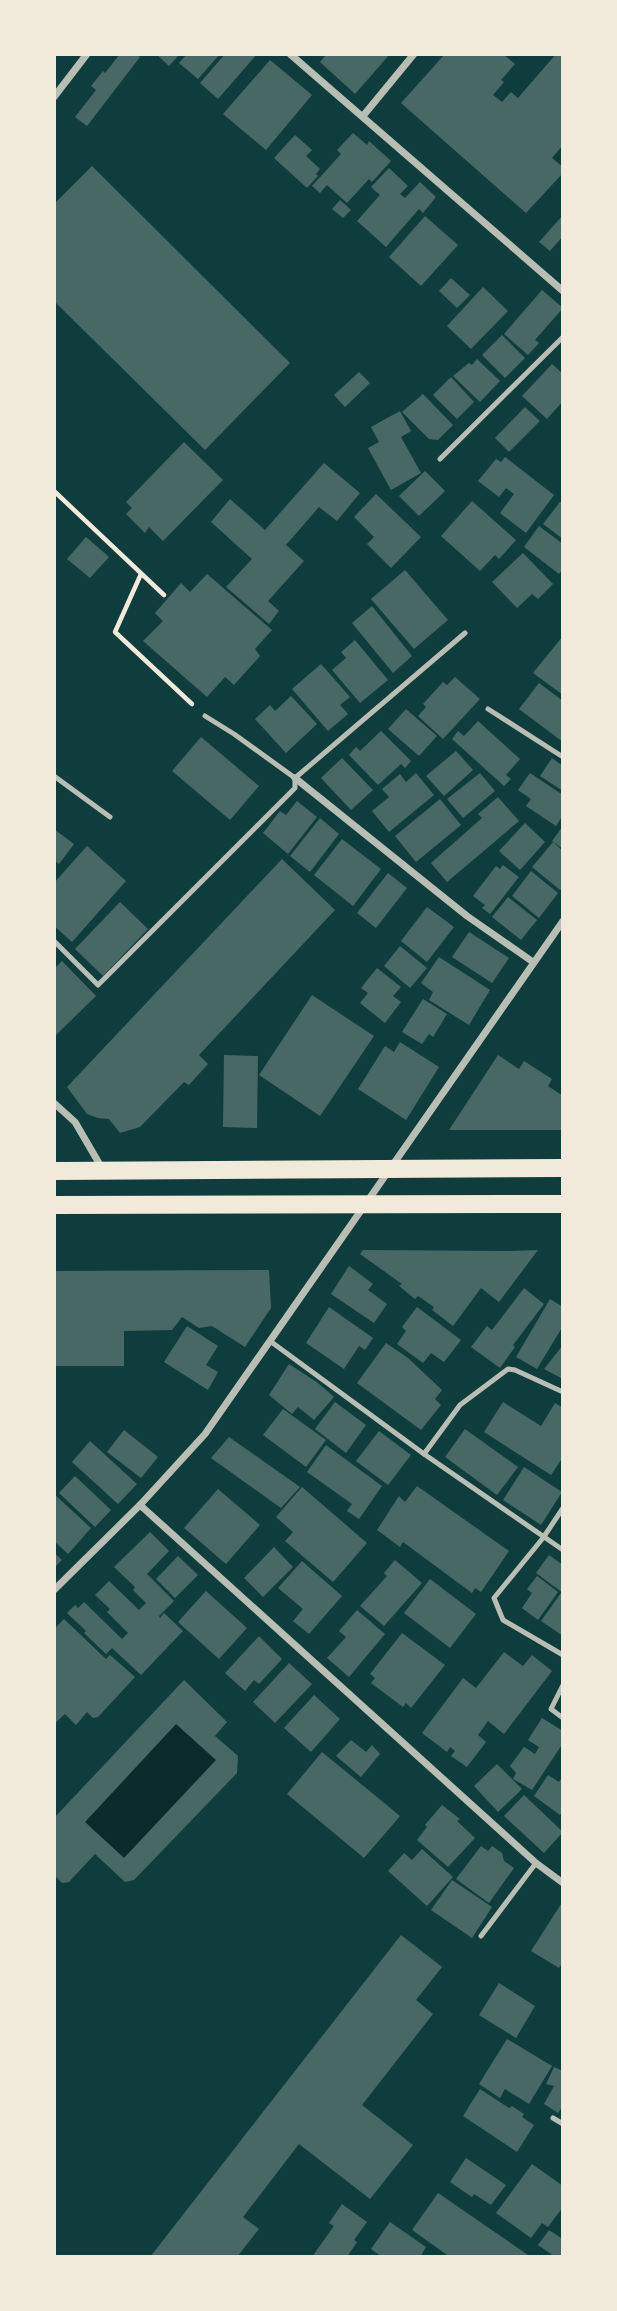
<svg xmlns="http://www.w3.org/2000/svg" width="617" height="2311" viewBox="0 0 617 2311" font-family="Karla,sans-serif">
  <rect width="100%" height="100%" fill="#0f3d3e"/>
  <polygon fill="#0a2a2b" points="176,1724 216,1760 124,1858 85,1822"/>
  <g fill="#486865" fill-rule="evenodd">
    <polygon points="120,54 136,54 140,57 87,126 75,117 96,90 91,86 103,71 105,73"/>
    <polygon points="156,54 180,54 169,66"/>
    <polygon points="187,54 220,54 198,79 179,63"/>
    <polygon points="225,54 257,54 218,99 200,83"/>
    <polygon points="327,54 390,54 355,94 320,62"/>
    <polygon points="445,54 503,54 515,64 501,80 504,82 493,95 502,102 511,92 518,98 556,54 563,54 563,145 552,158 563,167 563,173 526,213 401,103"/>
    <polygon points="270,60 312,95 266,150 223,114"/>
    <polygon points="353,133 367,145 369,141 391,161 372,182 369,179 347,203 327,185 320,193 312,186 341,154 337,150"/>
    <polygon points="295,135 312,150 306,156 320,169 316,174 318,176 307,188 274,158"/>
    <polygon points="92,166 290,363 205,450 54,301 54,204"/>
    <polygon points="389,168 408,186 400,194 405,198 420,182 436,197 423,213 419,209 386,247 357,221 380,195 371,187"/>
    <polygon points="340,200 351,210 343,218 332,209"/>
    <polygon points="563,215 563,236 550,251 539,242"/>
    <polygon points="425,216 458,245 421,286 389,257"/>
    <polygon points="451,278 470,295 457,308 439,291"/>
    <polygon points="483,287 508,311 471,349 447,326"/>
    <polygon points="542,290 563,308 535,340 539,343 528,355 504,334"/>
    <polygon points="502,335 525,358 505,378 482,355"/>
    <polygon points="477,359 500,381 480,402 453,376 469,363 472,365"/>
    <polygon points="552,364 563,374 563,401 547,419 522,396"/>
    <polygon points="359,372 370,383 345,407 334,395"/>
    <polygon points="451,377 474,402 457,419 433,395"/>
    <polygon points="423,394 453,425 438,440 429,439 402,412"/>
    <polygon points="525,407 540,421 509,452 495,438"/>
    <polygon points="400,411 411,431 401,437 421,473 391,490 368,448 379,442 371,427"/>
    <polygon points="184,442 223,480 163,541 149,527 145,533 126,514 132,508 126,502"/>
    <polygon points="505,457 554,495 526,533 500,513 514,494 506,488 499,497 478,481 496,459 501,462"/>
    <polygon points="324,463 360,493 337,521 319,507 286,545 304,561 268,601 279,611 269,624 226,587 252,559 211,522 230,499 265,530"/>
    <polygon points="425,471 445,491 419,516 399,496"/>
    <polygon points="376,494 421,537 391,568 367,544 374,537 354,517"/>
    <polygon points="472,501 516,540 499,559 495,555 480,571 441,536"/>
    <polygon points="560,502 563,504 563,539 543,524"/>
    <polygon points="539,526 563,544 563,569 559,574 524,547"/>
    <polygon points="86,537 109,557 90,578 67,559"/>
    <polygon points="523,553 553,584 538,599 532,594 517,608 492,582"/>
    <polygon points="405,570 448,620 414,649 371,599"/>
    <polygon points="207,574 272,630 255,649 260,656 234,685 225,677 207,697 143,641 163,621 155,613 181,583 190,592"/>
    <polygon points="372,606 412,656 393,673 352,623"/>
    <polygon points="563,636 563,695 533,673"/>
    <polygon points="355,640 388,680 360,703 332,670 346,658 341,652"/>
    <polygon points="321,664 350,697 340,705 348,714 328,731 292,689"/>
    <polygon points="455,677 480,699 443,739 418,716 426,707 423,704 443,682 447,685"/>
    <polygon points="539,683 563,701 563,742 519,709"/>
    <polygon points="291,696 317,724 286,753 255,719 270,705 275,711"/>
    <polygon points="406,709 437,736 419,756 388,729"/>
    <polygon points="478,721 520,759 506,775 511,779 504,786 452,739 458,731 464,736"/>
    <polygon points="381,731 411,761 405,768 401,764 378,785 349,755 356,747 360,751"/>
    <polygon points="201,737 259,786 230,820 172,771"/>
    <polygon points="456,751 473,770 444,796 426,776"/>
    <polygon points="342,758 373,790 351,810 321,778"/>
    <polygon points="552,758 563,766 563,791 540,776"/>
    <polygon points="416,773 434,795 389,832 372,811 389,797 382,789 400,774 406,782"/>
    <polygon points="480,773 495,791 463,818 447,799"/>
    <polygon points="530,773 563,795 563,815 556,826 526,806 531,799 518,790"/>
    <polygon points="498,797 519,821 447,882 431,863 482,818 478,814"/>
    <polygon points="440,799 461,825 416,862 395,836"/>
    <polygon points="297,801 317,817 288,854 263,833 280,811 286,815"/>
    <polygon points="320,818 339,834 310,872 290,856"/>
    <polygon points="525,823 545,842 520,870 499,851"/>
    <polygon points="563,826 563,849 552,841"/>
    <polygon points="54,829 74,844 59,864 54,860"/>
    <polygon points="342,839 381,869 353,906 314,875"/>
    <polygon points="553,842 563,851 563,887 560,890 532,867"/>
    <polygon points="87,846 126,881 72,942 54,926 54,883"/>
    <polygon points="282,859 335,910 199,1055 208,1064 189,1085 184,1082 140,1127 120,1133 109,1119 98,1118 87,1114 67,1087"/>
    <polygon points="503,865 519,877 490,914 482,908 485,905 473,896 496,866 500,869"/>
    <polygon points="531,871 558,893 539,918 512,896"/>
    <polygon points="388,873 407,888 376,928 357,913"/>
    <polygon points="508,897 537,920 521,940 492,917"/>
    <polygon points="120,902 148,929 103,976 75,949"/>
    <polygon points="427,907 454,927 427,962 401,941"/>
    <polygon points="469,932 509,958 492,983 452,957"/>
    <polygon points="400,946 427,968 410,988 384,966"/>
    <polygon points="439,957 490,990 469,1025 429,1000 433,992 421,983"/>
    <polygon points="62,961 96,996 54,1037 54,969"/>
    <polygon points="377,968 401,987 393,996 401,1002 385,1023 360,1003 368,993 361,988"/>
    <polygon points="312,995 374,1036 320,1116 259,1075"/>
    <polygon points="423,999 447,1014 433,1037 429,1034 422,1044 402,1032"/>
    <polygon points="400,1042 439,1067 406,1120 358,1089 385,1046 394,1052"/>
    <polygon points="224,1055 258,1056 257,1128 223,1127"/>
    <polygon points="498,1055 519,1069 524,1061 552,1079 548,1086 563,1096 563,1130 449,1130"/>
    <polygon points="363,1250 508,1251 538,1250 499,1302 481,1288 453,1326 432,1310 434,1307 418,1296 415,1299 399,1286 402,1284 360,1254"/>
    <polygon points="349,1266 373,1284 368,1290 387,1304 374,1323 331,1294"/>
    <polygon points="269,1270 271,1308 245,1347 212,1326 199,1328 182,1317 172,1330 124,1331 124,1366 54,1366 54,1271"/>
    <polygon points="524,1288 544,1304 513,1345 515,1347 500,1368 471,1347 487,1326 492,1330"/>
    <polygon points="550,1299 563,1307 563,1326 537,1369 516,1357"/>
    <polygon points="329,1307 373,1338 365,1350 359,1346 344,1369 306,1343"/>
    <polygon points="417,1307 461,1340 444,1362 431,1353 423,1363 397,1344 406,1331 402,1327"/>
    <polygon points="187,1326 218,1346 206,1365 218,1372 208,1390 164,1362"/>
    <polygon points="386,1343 408,1358 442,1390 435,1399 441,1405 421,1430 357,1383"/>
    <polygon points="563,1345 563,1379 544,1369"/>
    <polygon points="289,1364 318,1383 334,1397 314,1420 298,1407 292,1414 269,1395"/>
    <polygon points="335,1402 366,1425 346,1453 315,1429"/>
    <polygon points="503,1402 541,1426 555,1403 563,1408 563,1457 551,1475 484,1432"/>
    <polygon points="283,1409 326,1440 306,1467 263,1435"/>
    <polygon points="465,1429 518,1467 497,1495 445,1457"/>
    <polygon points="124,1430 158,1457 141,1478 107,1452"/>
    <polygon points="379,1431 411,1455 388,1485 356,1461"/>
    <polygon points="229,1437 300,1487 281,1508 211,1458"/>
    <polygon points="90,1441 137,1484 118,1504 72,1462"/>
    <polygon points="326,1445 382,1486 359,1519 347,1511 352,1504 307,1472"/>
    <polygon points="524,1467 562,1492 541,1525 503,1500"/>
    <polygon points="75,1476 111,1510 95,1527 59,1493"/>
    <polygon points="417,1486 509,1551 481,1592 475,1588 472,1593 403,1542 400,1547 377,1530 399,1496 405,1502"/>
    <polygon points="302,1487 367,1543 333,1582 285,1541 293,1532 276,1517"/>
    <polygon points="218,1489 260,1525 226,1564 184,1528"/>
    <polygon points="54,1494 91,1528 68,1554 54,1541"/>
    <polygon points="150,1532 169,1551 147,1574 174,1601 159,1616 160,1618 164,1613 183,1631 141,1675 112,1648 106,1654 84,1633 86,1631 67,1613 75,1605 78,1608 84,1602 122,1639 128,1633 107,1612 110,1609 95,1595 109,1581 139,1610 146,1603 133,1590 135,1587 114,1567"/>
    <polygon points="274,1547 293,1567 263,1597 244,1578"/>
    <polygon points="54,1553 62,1560 54,1568"/>
    <polygon points="549,1555 563,1565 563,1593 536,1573"/>
    <polygon points="178,1556 198,1575 175,1598 156,1579"/>
    <polygon points="395,1560 422,1583 384,1626 360,1606 387,1576 384,1573"/>
    <polygon points="302,1561 342,1596 309,1634 293,1621 303,1609 278,1588"/>
    <polygon points="537,1576 558,1592 538,1620 522,1608 532,1593 527,1589"/>
    <polygon points="430,1579 476,1614 450,1648 404,1613"/>
    <polygon points="206,1591 247,1628 219,1659 178,1622"/>
    <polygon points="561,1593 563,1595 563,1636 541,1621"/>
    <polygon points="357,1610 385,1634 349,1677 327,1658 346,1637 339,1631"/>
    <polygon points="64,1619 106,1659 110,1655 135,1677 98,1717 93,1718 87,1712 76,1725 65,1714 54,1724 54,1629"/>
    <polygon points="402,1633 445,1665 411,1708 406,1703 403,1707 371,1683 375,1678 370,1674"/>
    <polygon points="259,1636 282,1659 259,1684 254,1680 245,1691 225,1673"/>
    <polygon points="504,1652 523,1666 532,1655 552,1671 504,1734 488,1721 478,1735 486,1742 467,1767 451,1756 455,1751 450,1747 447,1752 422,1733 463,1678 476,1688"/>
    <polygon points="289,1663 312,1684 275,1723 253,1702"/>
    <path d="M184,1680L227,1722L215,1736L238,1756L237,1773L134,1880L125,1882L95,1854L69,1882L62,1883L54,1875V1818ZM176,1724L216,1760L124,1858L85,1822Z"/>
    <polygon points="314,1695 340,1719 311,1752 284,1728"/>
    <polygon points="542,1718 563,1731 563,1743 532,1790 513,1779 516,1773 510,1766 524,1747 535,1754 539,1747 528,1740"/>
    <polygon points="351,1740 366,1752 372,1745 380,1754 361,1777 336,1756"/>
    <polygon points="322,1752 400,1816 364,1858 287,1794"/>
    <polygon points="497,1764 522,1789 498,1812 474,1786"/>
    <polygon points="548,1775 559,1782 563,1776 563,1811 560,1815 534,1796"/>
    <polygon points="524,1795 563,1832 544,1853 504,1816"/>
    <polygon points="442,1805 460,1819 457,1821 475,1838 448,1867 417,1840 427,1827 425,1825"/>
    <polygon points="481,1846 488,1851 492,1846 502,1853 504,1861 514,1868 489,1903 456,1879"/>
    <polygon points="422,1849 453,1877 427,1906 388,1871 404,1853 412,1860"/>
    <polygon points="452,1880 492,1907 472,1938 431,1910"/>
    <polygon points="563,1901 563,1962 559,1968 531,1951"/>
    <polygon points="401,1935 442,1967 416,2000 433,2014 362,2105 413,2145 370,2199 299,2144 243,2217 259,2229 237,2257 150,2257"/>
    <polygon points="499,1983 535,2006 516,2038 479,2015"/>
    <polygon points="507,2039 552,2066 529,2104 505,2089 500,2098 479,2084"/>
    <polygon points="554,2067 563,2071 563,2106 558,2113 544,2104 554,2086 546,2084"/>
    <polygon points="480,2089 509,2108 512,2106 524,2114 522,2117 534,2125 517,2152 463,2116"/>
    <polygon points="466,2158 506,2185 491,2205 474,2194 472,2197 450,2182"/>
    <polygon points="532,2164 563,2186 563,2207 548,2227 542,2223 531,2238 496,2213"/>
    <polygon points="438,2193 531,2257 450,2257 412,2230"/>
    <polygon points="342,2204 367,2222 354,2240 357,2242 347,2257 312,2257 334,2226 329,2223"/>
    <polygon points="390,2222 426,2247 420,2257 382,2257 371,2249"/>
    <polygon points="549,2230 561,2238 563,2235 563,2257 555,2257 538,2245"/>
  </g>
  <g fill="none" stroke-linecap="round" stroke-linejoin="round">
    <g stroke="#f1e9da" stroke-width="4.5">
      <polyline points="54,491 164,595"/>
      <polyline points="141,574 115,632 192,704"/>
    </g>
    <g stroke="#b8beb3" stroke-width="5">
      <polyline points="440,459 563,337"/>
      <polyline points="488,709 563,757"/>
      <polyline points="205,716 234,734 295,778"/>
      <polyline points="54,776 110,817"/>
      <polyline points="54,941 98,985 295,788 295,778 465,633"/>
      <polyline points="270,1341 424,1454 563,1550"/>
      <polyline points="424,1454 460,1405 508,1369 515,1370 563,1392"/>
      <polyline points="563,1508 543,1538 494,1598 503,1620 563,1655"/>
      <polyline points="563,1685 551,1709 563,1718"/>
      <polyline points="481,1936 536,1863"/>
      <polyline points="553,2118 563,2124"/>
    </g>
    <g stroke="#b8beb3" stroke-width="7">
      <polyline points="290,54 563,291"/>
      <polyline points="54,97 87,54"/>
      <polyline points="363,116 414,54"/>
      <polyline points="295,778 467,916 533,962"/>
      <polyline points="54,1103 75,1122 103,1170"/>
      <polyline points="140,1505 536,1863 563,1883"/>
      <polyline points="54,1590 140,1505 205,1434 563,921"/>
    </g>
    <g stroke="#f1e9da" stroke-width="18">
      <polyline points="54,1171 563,1168"/>
      <polyline points="54,1205 563,1204"/>
    </g>
  </g>
  <rect width="617" height="2311" fill="none" stroke="#f1e9da" stroke-width="112"/>
</svg>
